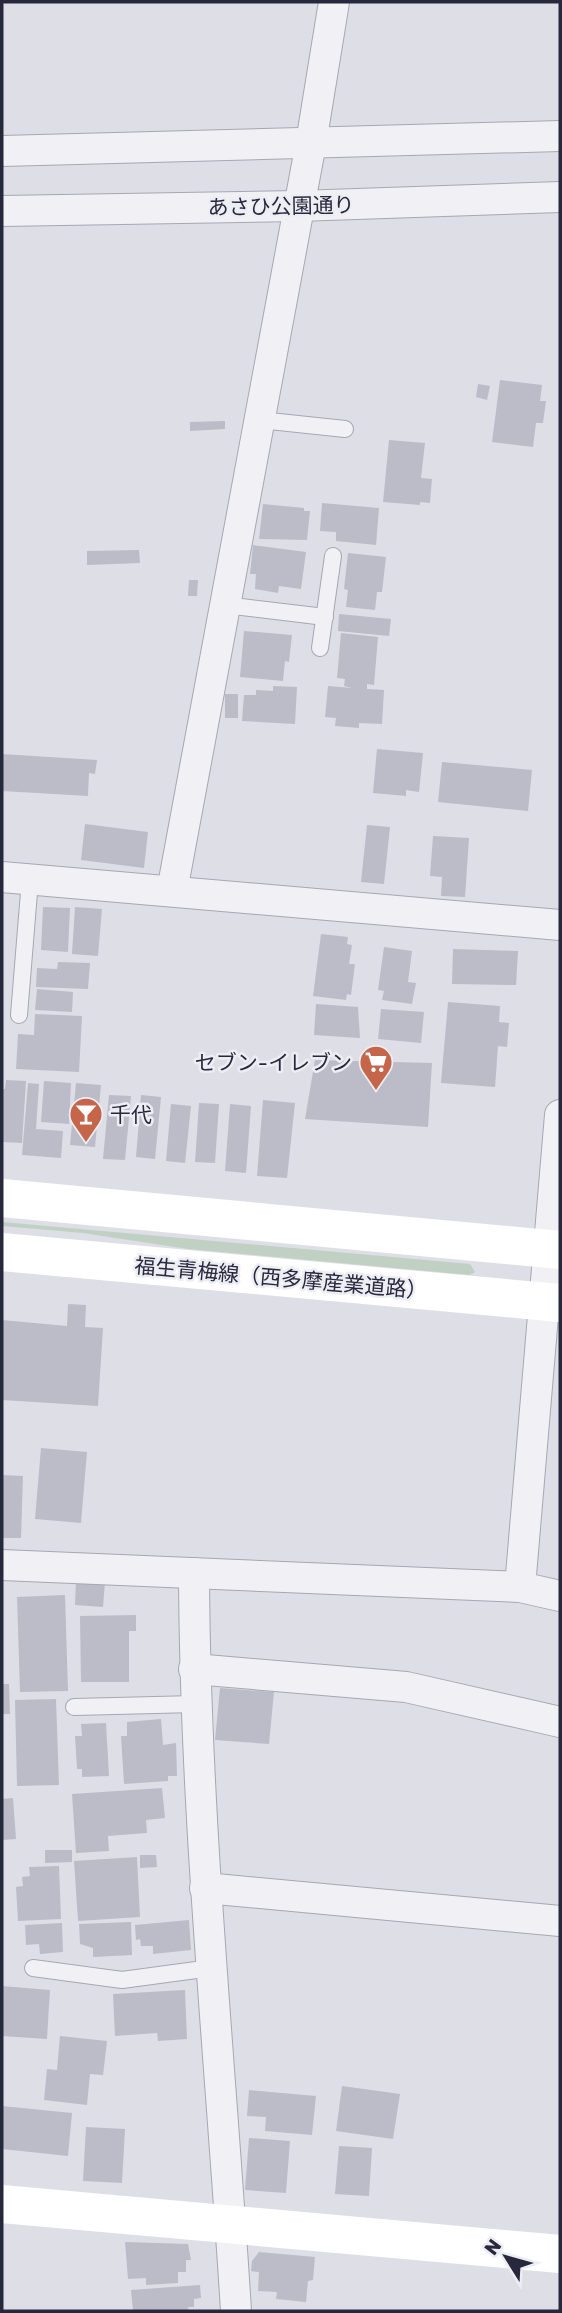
<svg xmlns="http://www.w3.org/2000/svg" width="562" height="2313" viewBox="0 0 562 2313" font-family="Rubik,'Noto Sans JP',sans-serif">
  <rect width="100%" height="100%" fill="#dedee7"/>
  <polygon fill="#c0d0c2" points="2,1222 470,1264 475,1272 470,1275 188,1249 83,1233 2,1226"/>
  <g fill="#bcbcc9">
    <polygon points="500,380 542,385 540,401 546,401 543,423 536,423 533,447 492,442"/>
    <polygon points="478,384 490,386 487,400 476,397"/>
    <polygon points="225,421 225,429 190,431 190,422"/>
    <polygon points="389,440 425,443 421,478 432,479 430,503 420,502 420,505 383,502"/>
    <polygon points="322,503 379,508 376,545 336,541 336,532 320,531"/>
    <polygon points="263,504 304,508 304,511 310,511 307,540 259,539"/>
    <polygon points="253,545 306,552 301,589 279,586 278,593 255,589 256,574 250,574"/>
    <polygon points="139,550 140,563 87,565 87,551"/>
    <polygon points="348,553 386,557 382,592 377,592 375,610 346,607 348,590 344,589"/>
    <polygon points="189,580 198,580 197,596 188,596"/>
    <polygon points="339,614 391,619 389,636 338,631"/>
    <polygon points="244,631 292,635 289,662 285,661 283,681 240,677"/>
    <polygon points="341,633 378,637 374,685 367,684 367,689 384,690 382,724 359,723 359,728 335,726 336,718 325,717 328,686 352,688 344,686 345,679 337,678"/>
    <polygon points="273,686 297,687 295,724 242,721 244,695 256,695 256,690 273,691"/>
    <rect x="225" y="694" width="13" height="24"/>
    <polygon points="377,749 423,753 419,792 406,790 406,796 373,793"/>
    <polygon points="2,754 97,760 95,774 89,773 88,796 2,791"/>
    <polygon points="442,762 532,770 528,811 438,802"/>
    <polygon points="85,824 148,832 144,868 81,860"/>
    <polygon points="367,825 390,827 384,884 361,882"/>
    <polygon points="433,836 469,838 465,897 441,896 442,877 430,876"/>
    <polygon points="43,907 70,908 68,952 41,950"/>
    <polygon points="75,907 102,909 98,956 72,954"/>
    <polygon points="321,934 348,937 347,944 352,945 349,964 355,964 351,995 347,994 346,1000 313,996"/>
    <polygon points="384,947 412,951 408,982 416,983 412,1004 382,1000 384,991 378,990"/>
    <polygon points="453,949 518,951 516,985 452,984"/>
    <polygon points="58,962 90,963 88,989 36,987 37,968 57,969"/>
    <polygon points="37,989 73,992 72,1012 35,1010"/>
    <polygon points="448,1002 500,1006 499,1022 509,1023 507,1047 498,1046 495,1087 441,1083"/>
    <polygon points="316,1004 358,1007 360,1038 314,1035"/>
    <polygon points="381,1009 424,1012 421,1043 378,1039"/>
    <polygon points="35,1014 82,1016 79,1072 16,1069 18,1034 34,1035"/>
    <polygon points="315,1060 432,1063 428,1127 305,1119"/>
    <polygon points="6,1080 26,1081 22,1143 2,1142 2,1089 5,1089"/>
    <polygon points="44,1081 71,1083 69,1124 41,1122"/>
    <polygon points="28,1083 39,1084 36,1129 63,1131 61,1158 22,1155"/>
    <polygon points="76,1083 101,1085 95,1147 70,1145"/>
    <polygon points="109,1095 131,1096 125,1160 103,1159"/>
    <polygon points="141,1095 161,1097 155,1159 136,1157"/>
    <polygon points="263,1100 295,1103 287,1178 257,1176"/>
    <polygon points="199,1103 219,1104 215,1163 195,1162"/>
    <polygon points="171,1104 191,1106 185,1163 166,1161"/>
    <polygon points="230,1104 251,1106 246,1173 225,1171"/>
    <polygon points="68,1304 86,1305 85,1327 103,1328 98,1406 2,1400 2,1320 67,1326"/>
    <polygon points="41,1448 87,1452 81,1523 35,1519"/>
    <polygon points="2,1475 23,1476 21,1538 2,1538"/>
    <polygon points="76,1581 105,1582 103,1607 75,1605"/>
    <polygon points="65,1595 68,1691 20,1692 17,1597"/>
    <polygon points="136,1615 136,1631 129,1631 129,1682 81,1682 80,1616"/>
    <polygon points="2,1684 9,1684 10,1714 2,1714"/>
    <polygon points="220,1688 274,1692 269,1744 215,1740"/>
    <polygon points="56,1699 59,1785 17,1786 15,1700"/>
    <polygon points="161,1719 163,1745 176,1743 177,1776 168,1776 168,1781 124,1784 121,1736 127,1736 127,1722"/>
    <polygon points="106,1723 109,1776 82,1777 82,1769 77,1769 75,1736 82,1736 81,1724"/>
    <polygon points="162,1788 165,1818 146,1820 147,1833 108,1836 109,1851 76,1853 72,1794"/>
    <polygon points="13,1798 16,1839 2,1840 2,1799"/>
    <polygon points="45,1850 72,1850 72,1862 45,1863"/>
    <polygon points="140,1855 156,1855 157,1867 140,1868"/>
    <polygon points="137,1857 140,1917 78,1921 74,1861"/>
    <polygon points="59,1866 61,1919 18,1921 16,1887 23,1886 22,1877 30,1876 29,1867"/>
    <polygon points="189,1920 191,1950 153,1954 153,1946 141,1946 140,1939 136,1940 135,1925"/>
    <polygon points="131,1922 132,1955 93,1957 93,1948 80,1944 79,1924"/>
    <polygon points="62,1923 63,1952 40,1954 39,1944 26,1945 25,1925"/>
    <polygon points="2,1986 50,1990 47,2039 2,2036"/>
    <polygon points="185,1990 187,2039 158,2041 157,2033 115,2036 113,1994"/>
    <polygon points="60,2036 107,2041 103,2075 90,2074 87,2105 44,2100 47,2069 57,2070"/>
    <polygon points="342,2086 400,2094 393,2139 336,2131"/>
    <polygon points="249,2090 316,2096 312,2135 265,2131 266,2117 247,2116"/>
    <polygon points="2,2106 72,2113 68,2156 2,2149"/>
    <polygon points="86,2127 125,2129 122,2183 83,2181"/>
    <polygon points="249,2138 290,2141 286,2193 245,2190"/>
    <polygon points="339,2146 372,2148 369,2196 335,2194"/>
    <polygon points="125,2242 188,2244 191,2260 186,2260 186,2272 178,2272 178,2283 146,2285 146,2278 128,2279"/>
    <polygon points="259,2252 315,2257 313,2280 308,2281 306,2302 276,2299 277,2292 258,2291 259,2272 251,2271 252,2261"/>
    <polygon points="200,2285 201,2298 194,2299 194,2307 188,2307 189,2311 133,2311 131,2290"/>
  </g>
  <g fill="none" stroke-linecap="round" stroke-linejoin="round">
    <defs>
      <g id="lane">
        <polyline points="260,420 345,429"/>
        <polyline points="225,605 325,617"/>
        <polyline points="320,648 333,556"/>
        <polyline points="19,1015 30,880"/>
        <polyline points="74,1707 196,1704"/>
        <polyline points="33,1968 122,1980 211,1968"/>
      </g>
      <g id="street">
        <polyline points="2,151 560,136"/>
        <polyline points="2,211 298,206 560,197"/>
        <polyline points="2,877 560,925"/>
        <polyline points="172,891 311,143 334,2"/>
        <polyline points="2,1565 520,1587 560,1596"/>
        <path d="M194,1573C195,1820 221,2065 236,2311"/>
        <polyline points="520,1587 560,1115"/>
        <polyline points="194,1669 406,1687 560,1722"/>
        <polyline points="205,1888 560,1921"/>
      </g>
    </defs>
    <use href="#lane" stroke="#a7a7b4" stroke-width="18"/>
    <use href="#street" stroke="#a7a7b4" stroke-width="32"/>
    <use href="#lane" stroke="#f1f0f5" stroke-width="16"/>
    <use href="#street" stroke="#f1f0f5" stroke-width="30"/>
    <g stroke="#fff" stroke-width="38">
      <polyline points="2,1198 560,1250"/>
      <polyline points="2,1252 560,1303"/>
      <polyline points="2,2204 560,2254"/>
    </g>
  </g>
  <defs>
    <symbol id="supermarket-pin" viewBox="-11 -11 22 30"><path d="M0 17L-7.5 6A9.5 9.5 0 1 1 7.5 6Z" fill="#c5654a" stroke="#edeef4"/><path d="M-6-5.5h2.5l.6 2H6L4.5 2H-2.5L-4.4-4H-6ZM-1.5 3.2a1.3 1.3 0 1 0 .1 0ZM3 3.2a1.3 1.3 0 1 0 .1 0Z" fill="#fff"/></symbol>
    <symbol id="bar-pin" viewBox="-11 -11 22 30"><path d="M0 17L-7.5 6A9.5 9.5 0 1 1 7.5 6Z" fill="#c5654a" stroke="#edeef4"/><path d="M-6-5H6L.8 .8V4.5H3.5V6h-7V4.5H-.8V.8Z" fill="#fff"/></symbol>
  </defs>
  <g fill-rule="evenodd">
    <use href="#supermarket-pin" x="357" y="1043" width="38" height="52"/>
    <use href="#bar-pin" x="67" y="1095" width="38" height="52"/>
  </g>
  <g text-anchor="middle" dominant-baseline="central" stroke-width="5" stroke-linejoin="round" paint-order="stroke">
    <g font-size="21" fill="#28283c" stroke="#edeef4">
      <text transform="translate(281 206) rotate(-1)">あさひ公園通り</text>
      <text transform="translate(281 1278) rotate(5)">福生青梅線（西多摩産業道路）</text>
    </g>
    <g font-size="21" fill="#28283c" stroke="#edeef4" text-anchor="end">
      <text x="352" y="1062">セブン-イレブン</text>
      <text x="110" y="1114" text-anchor="start">千代</text>
    </g>
  </g>
  <rect width="562" height="2313" fill="none" stroke="#28283c" stroke-width="7"/>
  <g transform="translate(506 2257) rotate(307)" stroke="#edeef4" stroke-width="5" paint-order="stroke">
  <path d="M0-5L12 26L0 18L-12 26Z" fill="#28283c"/>
  <text y="-10" font-size="19" font-weight="bold" text-anchor="middle" fill="#28283c">N</text>
  </g>
</svg>
